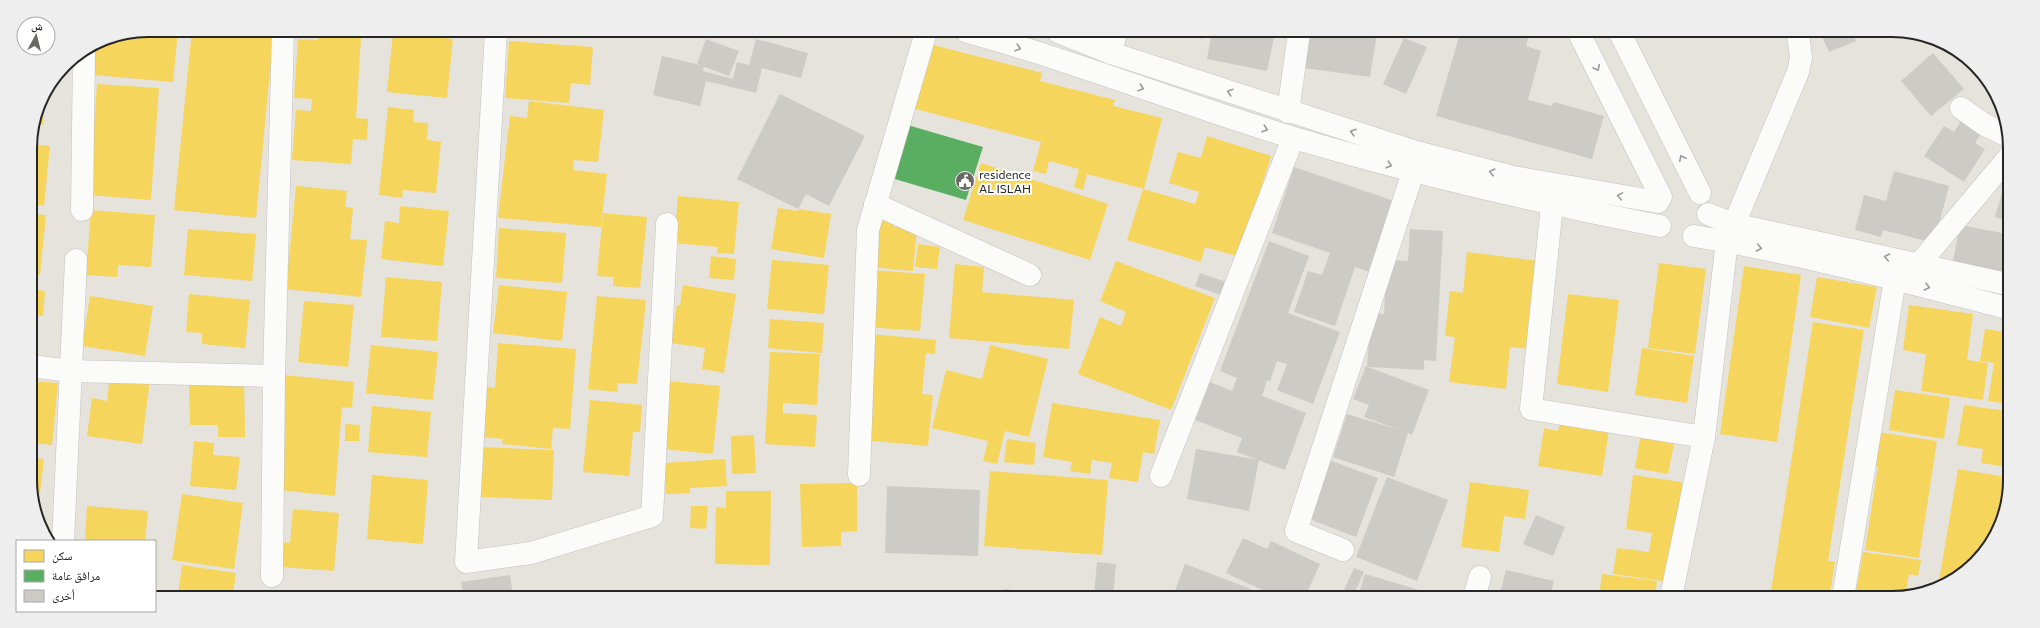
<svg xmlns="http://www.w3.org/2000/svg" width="2040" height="628" viewBox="0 0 2040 628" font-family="Commissioner,'Noto Naskh Arabic',sans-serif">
  <rect width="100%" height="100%" fill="#e5e3dc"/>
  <g fill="#f6d55c">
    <polygon points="148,30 178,30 173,82 93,75 95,44 103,39"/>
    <polygon points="192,30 274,30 256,218 174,210"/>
    <polygon points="393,33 453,39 447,98 387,92"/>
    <polygon points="319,35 361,38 356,118 368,119 367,140 353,139 351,164 292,160 296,110 311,111 312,99 294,98 298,39 318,40"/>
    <polygon points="509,41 593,47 590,85 571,83 569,103 505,98"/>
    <polygon points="929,44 1042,73 1040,81 1115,100 1113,106 1162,118 1144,189 1087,174 1083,190 1074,187 1079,169 1049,161 1046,174 1033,171 1041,142 912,108"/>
    <polygon points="97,84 159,88 151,200 89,195"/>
    <polygon points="45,93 43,125 34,124 39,103"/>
    <polygon points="529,101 604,110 598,162 574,160 573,170 607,174 601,227 498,218 510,116 527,118"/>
    <polygon points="388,107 414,110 413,122 428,123 427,140 441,142 436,193 403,190 402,198 379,195"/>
    <polygon points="1207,136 1271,156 1240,257 1205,247 1201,262 1127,240 1143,189 1195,204 1199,192 1169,183 1178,152 1201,158"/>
    <polygon points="30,144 50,146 44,206 31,204"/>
    <polygon points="981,163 1108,204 1090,260 963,220"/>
    <polygon points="296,186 347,191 345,207 353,208 350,239 367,240 361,297 286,289"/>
    <polygon points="678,196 739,202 734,254 717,253 718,247 674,243"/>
    <polygon points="400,206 449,211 443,266 381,259 385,221 399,223"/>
    <polygon points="778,208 798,211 799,209 831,214 824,258 771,249"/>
    <polygon points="91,210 155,215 151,267 118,265 117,277 86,275"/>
    <polygon points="874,212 895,214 894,227 917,229 913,271 869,267"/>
    <polygon points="603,213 647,217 640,288 613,286 613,277 597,276"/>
    <polygon points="31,214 46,215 40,275 31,274"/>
    <polygon points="499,228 566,233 562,283 496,278"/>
    <polygon points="188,229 256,234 252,281 184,275"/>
    <polygon points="918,244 940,247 937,269 915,267"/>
    <polygon points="1467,252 1539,261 1529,349 1510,347 1506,389 1449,382 1455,337 1445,336 1450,291 1463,293"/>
    <polygon points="711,256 736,259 734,280 709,278"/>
    <polygon points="772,260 829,265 824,314 767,309"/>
    <polygon points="1116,261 1215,298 1171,410 1078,374 1100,317 1121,326 1126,312 1100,301"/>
    <polygon points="1659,263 1706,269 1695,354 1648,348"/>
    <polygon points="955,264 984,267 982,292 1074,300 1069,349 949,338"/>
    <polygon points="1744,266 1801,275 1777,442 1720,434"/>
    <polygon points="871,270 925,274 920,331 866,327"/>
    <polygon points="386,277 442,282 437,341 381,337"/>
    <polygon points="1817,277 1877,287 1869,328 1810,317"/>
    <polygon points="499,285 567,292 562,341 493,333"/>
    <polygon points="683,285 736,294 724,373 702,369 705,348 671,343 677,305 680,305"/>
    <polygon points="31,289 45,291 43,316 31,315"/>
    <polygon points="189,294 250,300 245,348 202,344 202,333 186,332"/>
    <polygon points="1568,294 1619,300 1608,392 1557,384"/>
    <polygon points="90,296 153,306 145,356 82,346"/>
    <polygon points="597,296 646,300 637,384 618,383 617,392 588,389"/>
    <polygon points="304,301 354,305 348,367 298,362"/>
    <polygon points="1909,305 1973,314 1967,360 1988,363 1983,400 1921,391 1926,354 1903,350"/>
    <polygon points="770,319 824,323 822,353 768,348"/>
    <polygon points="1813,322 1864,330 1828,561 1835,562 1829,598 1770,597"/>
    <polygon points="1985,329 2007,332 2007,404 1988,401 1994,363 1980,361"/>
    <polygon points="870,334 936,340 935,354 926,353 922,394 933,395 928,446 863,440"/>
    <polygon points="498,343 576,349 570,429 553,428 551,449 502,444 503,439 481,437 485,387 495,388"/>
    <polygon points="371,345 438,352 433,400 366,393"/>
    <polygon points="990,345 1048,359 1029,437 1005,431 997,464 983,461 988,441 932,428 946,370 982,379"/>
    <polygon points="1642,348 1694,356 1687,403 1635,395"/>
    <polygon points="770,352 820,354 817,405 783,403 783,413 817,415 815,447 765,444"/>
    <polygon points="110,374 150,379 142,444 87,436 92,398 107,401"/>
    <polygon points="283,375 354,382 352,408 342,407 335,496 279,490 285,435 277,434"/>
    <polygon points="189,378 244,378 245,437 218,437 218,425 190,425"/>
    <polygon points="32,381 58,383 52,445 32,443"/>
    <polygon points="669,381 720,386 713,454 662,449"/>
    <polygon points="1895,390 1950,398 1944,439 1889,430"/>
    <polygon points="590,400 642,405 640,432 633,432 629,476 583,472"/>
    <polygon points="1052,403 1160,420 1154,454 1143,452 1138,482 1109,478 1112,463 1092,460 1090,474 1070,471 1072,462 1043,457"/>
    <polygon points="1964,405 2006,411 2006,467 1981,463 1983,449 1957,445"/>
    <polygon points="372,406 431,412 427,457 368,452"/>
    <polygon points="1561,415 1610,423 1602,476 1538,466 1544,428 1558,431"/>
    <polygon points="345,424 360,425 359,441 345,441"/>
    <polygon points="1877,432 1937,441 1919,558 1865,550 1878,466 1872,465"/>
    <polygon points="754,435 756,473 732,474 731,436"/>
    <polygon points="1640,438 1674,443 1668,474 1635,468"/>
    <polygon points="1007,439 1036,443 1034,465 1004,462"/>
    <polygon points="194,441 214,443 213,455 240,457 236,490 190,486"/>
    <polygon points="479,447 554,450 552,500 478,497"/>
    <polygon points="32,458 44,459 40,493 32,492"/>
    <polygon points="725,459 727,486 690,488 690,493 666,494 664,463"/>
    <polygon points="1958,469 2006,477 2006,510 1990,545 1964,574 1938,587"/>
    <polygon points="990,471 1108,480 1102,555 984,546"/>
    <polygon points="372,475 428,480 423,544 367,539"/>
    <polygon points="1633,475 1682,482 1669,582 1613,574 1617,548 1649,552 1652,533 1626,529"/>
    <polygon points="1470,482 1529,490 1525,519 1504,516 1499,552 1461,547"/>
    <polygon points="857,483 857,531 841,532 841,546 802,547 800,484"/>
    <polygon points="726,491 771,491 770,565 715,564 716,507 726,508"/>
    <polygon points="182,494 243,503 234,569 172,560"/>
    <polygon points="87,506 148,511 145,541 85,541"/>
    <polygon points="691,506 708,506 706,529 690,528"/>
    <polygon points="293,509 339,513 334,571 281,567 282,542 290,543"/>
    <polygon points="1863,552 1921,560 1918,576 1909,574 1905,597 1855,598"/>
    <polygon points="182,565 236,573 233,594 178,594"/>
    <polygon points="1602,574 1657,581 1655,597 1599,597"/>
  </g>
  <polygon fill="#5aae61" points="904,124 983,147 966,200 888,177"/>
  <g fill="#cccbc6">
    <polygon points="1170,32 1203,32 1202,39"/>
    <polygon points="1204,32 1275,33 1267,71 1207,59 1211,36 1204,35"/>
    <polygon points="1309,33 1377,33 1370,77 1304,68"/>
    <polygon points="1460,33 1529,33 1526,46 1541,51 1528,100 1552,106 1554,102 1604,116 1592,159 1436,116"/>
    <polygon points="1821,34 1853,34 1856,41 1829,52"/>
    <polygon points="1404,38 1427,47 1406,94 1383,84"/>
    <polygon points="706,39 739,51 729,76 697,64"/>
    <polygon points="756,39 808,53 801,78 762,68 756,93 706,81 700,106 653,95 662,56 704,66 703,71 733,79 737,62 749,65"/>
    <polygon points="1933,53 1964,89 1931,116 1901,81"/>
    <polygon points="780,94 865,136 829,206 806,194 798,209 737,179"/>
    <polygon points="1966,113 1986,126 1975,143 1985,149 1964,182 1924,156 1944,126 1954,132"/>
    <polygon points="1294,167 1397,202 1373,273 1355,267 1335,326 1294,312 1308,271 1322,275 1330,253 1272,233"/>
    <polygon points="1894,171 1949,186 1934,243 1883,230 1881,237 1855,230 1864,195 1886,201"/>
    <polygon points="2007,176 2008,177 2007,221 1995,217"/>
    <polygon points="1960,225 2007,234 2007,281 1953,261"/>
    <polygon points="1410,229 1443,231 1436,361 1424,360 1424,370 1368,367 1429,390 1412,435 1408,433 1394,477 1333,457 1347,414 1400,430 1364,417 1369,405 1353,399 1366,366 1367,367 1371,313 1384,314 1387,260 1408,261"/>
    <polygon points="1269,241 1309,256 1288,313 1340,332 1313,404 1277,390 1287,364 1277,361 1270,381 1267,380 1262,396 1306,413 1285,470 1237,452 1242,438 1195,420 1210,382 1232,391 1237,378 1220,371"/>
    <polygon points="1200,273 1229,283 1224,296 1195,286"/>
    <polygon points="1196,449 1259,460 1249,511 1187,499"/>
    <polygon points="1326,459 1378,478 1356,537 1304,517"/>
    <polygon points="1387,477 1448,500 1417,581 1356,557"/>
    <polygon points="887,486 980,490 978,556 885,553"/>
    <polygon points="1536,515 1565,527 1553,556 1523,544"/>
    <polygon points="1243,538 1267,549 1271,541 1320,564 1305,597 1275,596 1226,573"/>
    <polygon points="1097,562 1116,564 1113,596 1094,596"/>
    <polygon points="1185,564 1251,589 1248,596 1173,596"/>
    <polygon points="1354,568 1364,572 1354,594 1344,590"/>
    <polygon points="1506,570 1554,581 1550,597 1499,597"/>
    <polygon points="1365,574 1423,591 1421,597 1358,597"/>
    <polygon points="510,575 513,595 463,595 461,582"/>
    <polygon points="1005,589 1022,591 1021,596 1005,596"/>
  </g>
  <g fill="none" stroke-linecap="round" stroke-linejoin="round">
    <defs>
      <g id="street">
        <polyline points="496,31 466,562 531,553 652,516 667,224"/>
        <polyline points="1111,53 1116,32"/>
        <polyline points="1961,108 1985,125 2008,136"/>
        <polyline points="1288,112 1299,33"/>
        <polyline points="875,204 1030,275"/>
        <polyline points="1552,205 1531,409 1704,437"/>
        <polyline points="82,210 84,51"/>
        <polyline points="1919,264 2008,158"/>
        <polyline points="31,366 71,371 274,376"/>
        <polyline points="859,475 868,230 926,32"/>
        <polyline points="1161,476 1293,138"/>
        <polyline points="63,541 76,260"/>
        <polyline points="1343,550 1296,531 1413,172"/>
        <polyline points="272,576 274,376 283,30"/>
        <polyline points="1474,597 1480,577"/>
        <polyline points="1671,597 1704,437 1727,241 1798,72 1801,58 1798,34"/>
        <polyline points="1843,598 1895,279"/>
      </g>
      <g id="secondary">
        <path d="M967,32C1078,62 1185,105 1294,138C1415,174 1537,202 1660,226"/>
        <polyline points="1058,32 1111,53 1416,152 1513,177 1658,202"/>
        <polyline points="1579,33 1661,197"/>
        <polyline points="1620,33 1700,193"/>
        <polyline points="1708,214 1733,224 2007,284"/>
        <path d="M1694,236C1799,253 1903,281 2007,308"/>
      </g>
    </defs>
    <use href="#street" stroke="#c2c2c2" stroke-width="23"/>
    <use href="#secondary" stroke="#c2c2c2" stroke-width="23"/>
    <use href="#street" stroke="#fbfbfa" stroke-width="22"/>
    <use href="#secondary" stroke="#fbfbfa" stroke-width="22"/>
  </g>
  <defs><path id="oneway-chevron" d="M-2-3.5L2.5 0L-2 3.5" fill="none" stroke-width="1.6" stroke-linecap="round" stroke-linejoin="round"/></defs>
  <g stroke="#9b9b9b">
    <use href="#oneway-chevron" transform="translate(1018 48) rotate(18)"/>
    <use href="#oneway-chevron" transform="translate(1597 68) rotate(63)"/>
    <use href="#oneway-chevron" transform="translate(1141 88) rotate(18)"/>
    <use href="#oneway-chevron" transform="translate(1230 92) rotate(-162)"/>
    <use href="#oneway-chevron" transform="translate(1265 129) rotate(18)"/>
    <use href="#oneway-chevron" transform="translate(1353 132) rotate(-163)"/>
    <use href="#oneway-chevron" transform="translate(1682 158) rotate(-116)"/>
    <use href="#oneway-chevron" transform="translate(1389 165) rotate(16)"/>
    <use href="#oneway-chevron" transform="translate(1492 172) rotate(-167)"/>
    <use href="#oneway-chevron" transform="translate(1620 196) rotate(-170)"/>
    <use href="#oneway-chevron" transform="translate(1759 248) rotate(13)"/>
    <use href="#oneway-chevron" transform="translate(1887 257) rotate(-168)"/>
    <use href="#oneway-chevron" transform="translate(1927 287) rotate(14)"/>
  </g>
  <defs>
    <symbol id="civic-disc" viewBox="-11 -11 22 22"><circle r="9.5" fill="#696866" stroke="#fff"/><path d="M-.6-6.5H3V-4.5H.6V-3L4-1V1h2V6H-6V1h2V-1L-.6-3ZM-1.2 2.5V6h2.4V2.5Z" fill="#fff"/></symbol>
  </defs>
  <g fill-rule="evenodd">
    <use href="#civic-disc" x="954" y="170" width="22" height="22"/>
  </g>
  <g text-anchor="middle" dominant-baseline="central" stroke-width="4" stroke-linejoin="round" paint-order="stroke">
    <g font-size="12" fill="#262626" stroke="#fff" text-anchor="start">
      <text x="979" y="174">residence<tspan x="979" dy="14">AL ISLAH</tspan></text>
    </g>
  </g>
  <path d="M0 0H2040V628H0ZM148 37H1892A111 111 0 0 1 2003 148V480A111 111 0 0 1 1892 591H148A111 111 0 0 1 37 480V148A111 111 0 0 1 148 37Z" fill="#eee" fill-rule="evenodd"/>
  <path fill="none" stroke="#262626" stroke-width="2" d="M148 37H1892A111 111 0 0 1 2003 148V480A111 111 0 0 1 1892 591H148A111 111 0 0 1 37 480V148A111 111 0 0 1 148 37Z"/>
  <rect x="16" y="540" width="140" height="72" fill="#ffffff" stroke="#a8a8a8"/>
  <rect x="24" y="550" width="20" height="12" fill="#f6d55c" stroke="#a8a8a8"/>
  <text x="52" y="560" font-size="12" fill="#262626">سكن</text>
  <rect x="24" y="570" width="20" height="12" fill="#5aae61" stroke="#a8a8a8"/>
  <text x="52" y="580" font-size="12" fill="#262626">مرافق عامة</text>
  <rect x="24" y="590" width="20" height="12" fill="#cccbc6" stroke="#a8a8a8"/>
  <text x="52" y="600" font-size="12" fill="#262626">أخرى</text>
  <g transform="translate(36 36) rotate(7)"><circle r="19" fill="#ffffff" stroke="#a8a8a8"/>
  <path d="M0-3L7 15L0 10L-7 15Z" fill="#696866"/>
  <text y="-6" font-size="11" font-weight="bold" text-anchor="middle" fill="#262626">ش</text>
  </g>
</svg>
